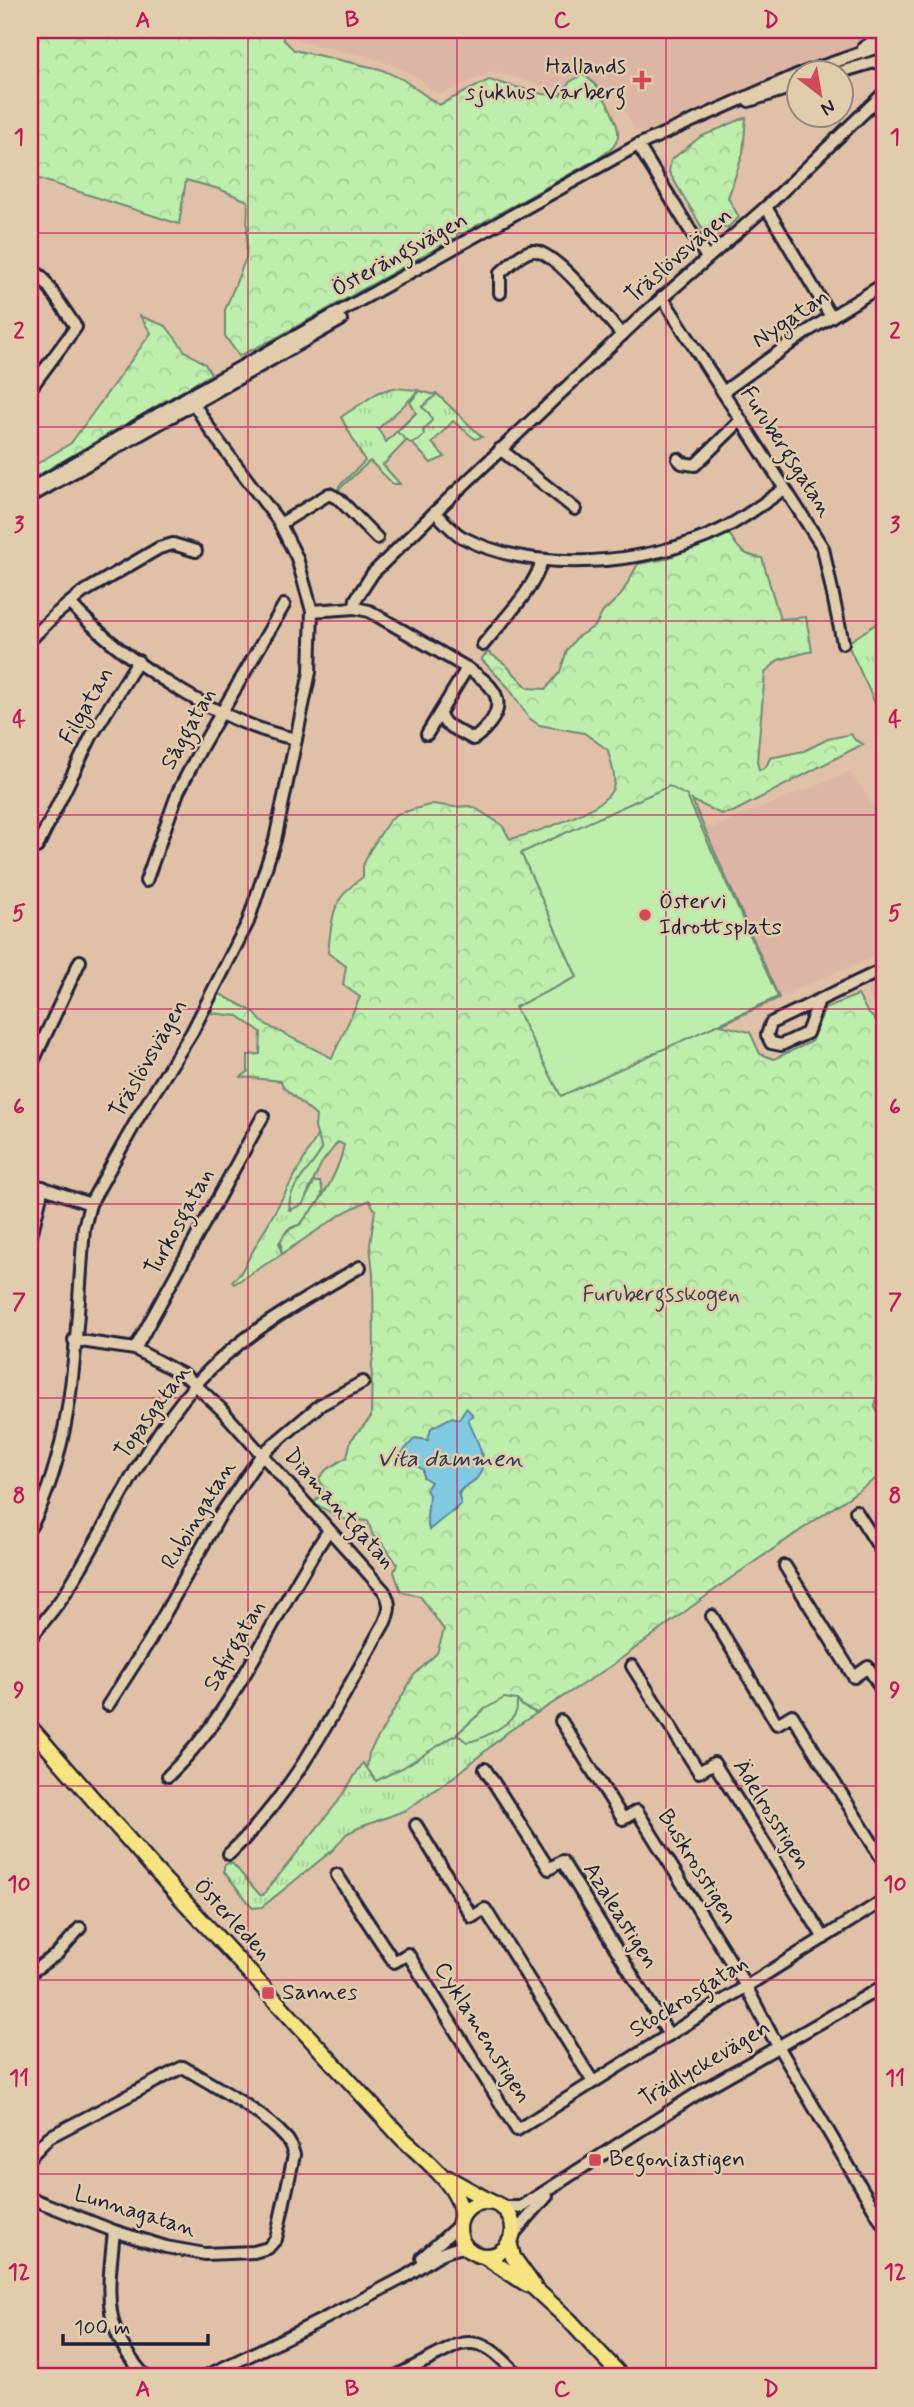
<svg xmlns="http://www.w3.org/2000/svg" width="914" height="2407" viewBox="0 0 914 2407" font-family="Mynerve,sans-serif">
  <defs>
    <pattern id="grass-tufts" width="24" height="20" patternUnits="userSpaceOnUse" patternTransform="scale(1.75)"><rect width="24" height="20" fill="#beeeac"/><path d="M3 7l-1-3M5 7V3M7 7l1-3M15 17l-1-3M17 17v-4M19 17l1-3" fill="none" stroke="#a3cc95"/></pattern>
    <pattern id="forest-crowns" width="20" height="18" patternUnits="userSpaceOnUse" patternTransform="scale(1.75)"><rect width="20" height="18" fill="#beeeac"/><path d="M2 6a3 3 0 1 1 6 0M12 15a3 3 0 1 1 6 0" fill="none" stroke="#a3cc95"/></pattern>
  </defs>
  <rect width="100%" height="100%" fill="#e1c0a8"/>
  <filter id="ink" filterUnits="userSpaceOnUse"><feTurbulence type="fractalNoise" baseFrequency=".0143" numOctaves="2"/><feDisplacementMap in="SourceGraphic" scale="14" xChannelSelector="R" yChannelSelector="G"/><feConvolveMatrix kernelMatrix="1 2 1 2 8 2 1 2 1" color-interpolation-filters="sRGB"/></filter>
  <g filter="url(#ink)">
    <g fill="#ddb5a4">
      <polygon points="291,30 884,30 858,47 787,71 648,133 635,129 616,94 603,95 557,90 498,73 489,73 438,95 415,76 397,67 377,59 298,41"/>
      <polygon points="850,772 870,800 884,832 884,953 778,997 704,831"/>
      <polygon points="884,981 884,1022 876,1014 868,992 869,988"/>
    </g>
    <g fill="url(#grass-tufts)" stroke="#708874" stroke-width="2">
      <path d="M394,388L418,390C407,405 392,415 378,429L386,442L436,393L482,437L475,439L453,421L432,443L445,457L431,463L408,439L383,465L400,484H393L370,461L338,490L339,486L365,461L341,417L379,392Z"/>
      <polygon points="884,619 884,722 847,643"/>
      <path d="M318,1134L322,1137V1149L289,1209L303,1204L314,1182H320C329,1200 310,1209 301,1224L288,1229L279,1243L282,1254L234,1284L232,1281L240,1274Z"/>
      <polygon points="884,1322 884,1425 875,1407 880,1378 880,1349"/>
      <polygon points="517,1700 524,1707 537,1713 509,1731 459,1773 406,1810 358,1828 346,1834 334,1849 262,1907 253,1908 224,1872 224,1866 228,1863 233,1864 260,1895 263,1895 337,1803 363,1763 367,1768 402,1768 457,1734 485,1709"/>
    </g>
    <g fill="url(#forest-crowns)" stroke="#708874" stroke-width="2" fill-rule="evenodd">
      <path d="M30,30H282L283,39L294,50L380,69L402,79L439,105L489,80L543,94L560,95L570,82L582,75C596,78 620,121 618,136C616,147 609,151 600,157L272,340L239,356L225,336V310L246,258L248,201L219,189L186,180L179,224L30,176L32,112Z"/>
      <polygon points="746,117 743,153 728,198 739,217 727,228 715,223 704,231 669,172 671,160 700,137"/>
      <polygon points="140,316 166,326 185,351 205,364 211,374 30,480 30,468 71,443 151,333"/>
      <path d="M722,535H730C739,550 744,556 762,558L780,619L806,617L812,651L778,660L765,673L757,761L759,770L766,767L770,758L804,751L828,739L851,734L855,740L863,744L733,812L721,814L692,800L779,998L720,1025L750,1032L760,1054L774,1059L811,1042L825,1008L858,995L868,1013L884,1028V1322L880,1349V1378L875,1407L884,1425V1473L728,1580L611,1666L537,1713L524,1707L517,1700L485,1709L457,1734L402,1768L376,1781L367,1768L369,1753L414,1675L437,1653L444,1630L420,1596L401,1592L394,1572L397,1564L384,1545L373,1536L368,1521L342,1519L314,1503L324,1490L319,1478L326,1470L347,1457L351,1440L371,1417L372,1363L374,1351L373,1274L370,1245L375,1210L369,1200L343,1213L282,1254C278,1236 285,1230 301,1224C307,1214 316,1207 322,1197C332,1181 340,1165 344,1145L338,1142L321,1164L303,1204L290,1210C285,1188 313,1168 322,1149L315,1128L316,1116L283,1087L281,1081L241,1077L248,1072V1055L260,1054L261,1032L238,1016L212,1013L213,1004L220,994L254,1012L261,1021L274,1029L332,1058L360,997L343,985L346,966L328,953C332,918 331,898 363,877V866L370,850L389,821L397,814L433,804L454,807L469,806L475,808L502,825L510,839C532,834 606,810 613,788C617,777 610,761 608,750L584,733L539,725L529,718L508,687L481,659L488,652L505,664L528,688L546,689L560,672L567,650L577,637L595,626L603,612L621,595L638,564L666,559ZM466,1409L473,1416L468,1418L476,1443L483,1455L476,1478C461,1487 457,1493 456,1510L443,1517L429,1530L427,1518L431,1482L424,1477L423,1470Z"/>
    </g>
    <g fill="#beeeac" stroke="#708874" stroke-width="2">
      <polygon points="420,391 436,395 422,407 429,413 432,420 423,431 424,435 418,441 410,443 397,432 416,413 410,402"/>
      <polygon points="669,786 687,796 778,997 561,1096 515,1007 577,977 521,853"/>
      <path d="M504,1698L517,1700C517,1702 517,1710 516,1712C512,1724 479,1741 467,1742L457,1734L485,1709Z"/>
    </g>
    <path fill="#81cae1" stroke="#5b879f" stroke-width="2" d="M466,1408L473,1415L468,1419C474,1436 492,1463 476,1479C470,1485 463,1486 458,1493L461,1504L429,1530L427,1518L429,1495L426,1490L431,1482L423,1477V1470L400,1455L415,1438L428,1440L431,1428L452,1417L459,1419Z"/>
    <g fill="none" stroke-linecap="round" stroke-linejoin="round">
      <defs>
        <g id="minor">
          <polyline points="863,48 884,34"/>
          <polyline points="800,74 884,45"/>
          <polyline points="834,74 884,59"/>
          <polyline points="749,101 799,85"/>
          <polyline points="638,145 707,258"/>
          <polyline points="766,207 831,317"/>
          <polyline points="30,268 42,277 76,327 30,389"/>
          <path d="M500,293V273C509,266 520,253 532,251C554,248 607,317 622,335"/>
          <polyline points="662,297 823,548 843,643"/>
          <polyline points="723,392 808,331 884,284"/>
          <polyline points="500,449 575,509"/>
          <polyline points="678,459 682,463 695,465 740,421"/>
          <polyline points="30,489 189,396 638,145 799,74"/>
          <polyline points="30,497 341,320"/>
          <path d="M435,512C443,520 452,531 462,537C535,575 649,565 721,530C743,519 764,503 784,489"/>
          <polyline points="280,524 329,494 339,499 377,538"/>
          <path d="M70,603C122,660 219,723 296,739"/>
          <polyline points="355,608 369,611 467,668 427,734"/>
          <polyline points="312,611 355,608 356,599 373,573 435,512 644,314 766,207 884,93"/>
          <polyline points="30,640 56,614 82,593 159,548 173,544 196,551"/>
          <path d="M483,645C502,621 535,589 542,560"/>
          <path d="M439,714L446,724L473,739C480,735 484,730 490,723C509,698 488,681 467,668"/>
          <polyline points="37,847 92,735 138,661"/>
          <polyline points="146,881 178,792 202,746 284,605"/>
          <polyline points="819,1000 807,1033 781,1045 771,1043 767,1035 771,1023 884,969"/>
          <polyline points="30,1068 80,961"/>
          <polyline points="30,1183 90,1204"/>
          <polyline points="30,1240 43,1187"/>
          <path d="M74,1340L135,1349L187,1377L221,1409L384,1591C391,1603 390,1610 385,1622C339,1702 298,1789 229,1854"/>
          <polyline points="135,1349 263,1116"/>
          <polyline points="856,1511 884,1555"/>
          <path d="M30,1528C77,1443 76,1324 84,1228L90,1204L138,1118L192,1032L248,922L275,840L310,672L312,611L297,558L279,522L213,434L189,396"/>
          <polyline points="785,1566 854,1677 868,1667 884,1694"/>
          <polyline points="712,1616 777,1724 792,1715 884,1862"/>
          <path d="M34,1634C46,1618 59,1604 69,1587C112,1519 142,1445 196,1384C240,1334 302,1301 360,1267"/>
          <polyline points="632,1666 699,1772 714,1763 824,1938"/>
          <polyline points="108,1705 150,1640 219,1517 262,1454 320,1405 363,1382"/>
          <polyline points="561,1721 623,1819 637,1811 746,1986 771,2034 884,2226"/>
          <polyline points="485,1769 549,1869 562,1861 669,2035"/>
          <path d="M168,1776C239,1708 274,1610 329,1530"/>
          <polyline points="416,1825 472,1917 485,1909 593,2082"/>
          <polyline points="337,1875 394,1962 408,1954 517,2130 884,1900"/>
          <polyline points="30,1883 33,1885"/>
          <polyline points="30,1973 57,1954 80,1928"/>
          <path d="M30,2157L49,2137L183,2067C212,2085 262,2111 284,2136C290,2141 292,2148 294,2155L276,2239L268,2248L254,2252L205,2254L166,2247L114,2231L30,2198"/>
          <polyline points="502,2207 521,2207 706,2088 884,1986"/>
          <path d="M114,2231C108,2292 100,2328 146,2377"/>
          <polyline points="511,2237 547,2196"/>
          <polyline points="422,2258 459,2225"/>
          <path d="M204,2377C270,2346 335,2314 399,2280C424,2267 436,2250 466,2247"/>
          <path d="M394,2377L457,2345C485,2336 502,2359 520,2377"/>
        </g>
        <g id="major">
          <path d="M30,1727L156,1871L402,2138C422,2157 463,2188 461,2217"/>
          <polyline points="448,2178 491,2202"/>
          <circle cx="486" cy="2229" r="27"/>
          <polyline points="509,2242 513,2257 533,2285"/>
          <polyline points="484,2256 525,2283 533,2287 570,2321 622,2377"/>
        </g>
      </defs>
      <use href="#minor" stroke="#22223b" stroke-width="16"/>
      <use href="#major" stroke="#22223b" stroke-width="19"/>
      <use href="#minor" stroke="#e1ccab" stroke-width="10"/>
      <use href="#major" stroke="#f6e381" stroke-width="14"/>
    </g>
  </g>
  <path fill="none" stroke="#c2185b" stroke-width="2" stroke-opacity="0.55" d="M248,30V2377M457,30V2377M666,30V2377M30,233H884M30,427H884M30,621H884M30,815H884M30,1009H884M30,1204H884M30,1398H884M30,1592H884M30,1786H884M30,1980H884M30,2174H884"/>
  <g fill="#d1495b" stroke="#e1ccab" stroke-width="2.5">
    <path d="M638.5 69.5h7v7h7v7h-7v7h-7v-7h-7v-7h7z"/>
    <circle cx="645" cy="915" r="7"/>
    <rect x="261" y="1986" width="14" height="14" rx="3.5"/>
    <rect x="588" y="2153" width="14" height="14" rx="3.5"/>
  </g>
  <g text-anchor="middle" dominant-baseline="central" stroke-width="5" stroke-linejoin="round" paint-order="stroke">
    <g font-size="23" fill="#22223b" stroke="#e1ccab" text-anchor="start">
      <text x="626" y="67" text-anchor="end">Hallands<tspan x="626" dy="26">sjukhus Varberg</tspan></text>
      <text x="659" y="902">Östervi<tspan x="659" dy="26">Idrottsplats</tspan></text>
      <text x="282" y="1993">Sannes</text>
      <text x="609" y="2160">Begoniastigen</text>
    </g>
    <g font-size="23" fill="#22223b" stroke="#e1ccab">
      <text transform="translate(400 255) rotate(-29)">Österängsvägen</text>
      <text transform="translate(679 256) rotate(-41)">Träslövsvägen</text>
      <text transform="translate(791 319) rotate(-34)">Nygatan</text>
      <text transform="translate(786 452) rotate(57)">Furubergsgatan</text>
      <text transform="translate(87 706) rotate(-60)">Filgatan</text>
      <text transform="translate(189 729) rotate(-61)">Såggatan</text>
      <text transform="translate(149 1059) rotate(-60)">Träslövsvägen</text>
      <text transform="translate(180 1222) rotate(-61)">Turkosgatan</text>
      <text transform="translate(153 1412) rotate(-54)">Topasgatan</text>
      <text transform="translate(339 1509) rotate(48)">Diamantgatan</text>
      <text transform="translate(199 1515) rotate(-59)">Rubingatan</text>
      <text transform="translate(235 1646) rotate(-60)">Safirgatan</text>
      <text transform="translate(771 1815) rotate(58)">Ädelrosstigen</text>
      <text transform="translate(697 1867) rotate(58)">Buskrosstigen</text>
      <text transform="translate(620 1916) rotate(58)">Azaleastigen</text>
      <text transform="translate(232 1920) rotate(47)">Österleden</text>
      <text transform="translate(689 1997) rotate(-32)">Stockrosgatan</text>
      <text transform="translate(482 2033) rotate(58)">Cyklamenstigen</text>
      <text transform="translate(705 2064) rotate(-31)">Trädlyckevägen</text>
      <text transform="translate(135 2212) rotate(17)">Lunnagatan</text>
    </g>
    <g font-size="23" fill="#39414c" stroke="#e1ccab">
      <text x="661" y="1295">Furubergsskogen</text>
    </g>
    <g font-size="24" font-style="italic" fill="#303b54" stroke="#e1ccab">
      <text x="450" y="1459">Vita dammen</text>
    </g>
  </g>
  <rect width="914" height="2407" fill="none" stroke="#e1ccab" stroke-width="77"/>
  <g transform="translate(820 94) rotate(149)"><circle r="33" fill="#e1ccab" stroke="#95887e" stroke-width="2"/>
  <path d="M0-5L12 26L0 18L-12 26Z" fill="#d1495b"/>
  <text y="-10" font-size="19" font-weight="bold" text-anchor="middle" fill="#22223b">N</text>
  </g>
  <path d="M63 2334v10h145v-10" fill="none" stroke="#22223b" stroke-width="3.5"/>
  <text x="74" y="2334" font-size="21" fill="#22223b" stroke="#e1ccab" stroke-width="5" paint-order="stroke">100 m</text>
  <rect x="38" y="38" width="838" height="2330" fill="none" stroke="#c2185b" stroke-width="2.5"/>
  <g font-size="23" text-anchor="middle" font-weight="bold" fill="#c2185b">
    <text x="143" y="27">A</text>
    <text x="352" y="27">B</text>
    <text x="562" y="27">C</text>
    <text x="771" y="27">D</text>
    <text x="19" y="144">1</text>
    <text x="895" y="144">1</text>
    <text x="19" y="338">2</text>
    <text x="895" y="338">2</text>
    <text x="19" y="532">3</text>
    <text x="895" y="532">3</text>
    <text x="19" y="726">4</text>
    <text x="895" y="726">4</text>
    <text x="19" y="920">5</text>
    <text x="895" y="920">5</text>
    <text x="19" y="1114">6</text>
    <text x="895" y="1114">6</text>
    <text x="19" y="1309">7</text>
    <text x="895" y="1309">7</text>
    <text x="19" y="1503">8</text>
    <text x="895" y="1503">8</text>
    <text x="19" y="1697">9</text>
    <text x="895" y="1697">9</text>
    <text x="19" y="1891">10</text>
    <text x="895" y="1891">10</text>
    <text x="19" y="2085">11</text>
    <text x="895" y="2085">11</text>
    <text x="19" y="2279">12</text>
    <text x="895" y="2279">12</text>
    <text x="143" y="2396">A</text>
    <text x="352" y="2396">B</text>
    <text x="562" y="2396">C</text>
    <text x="771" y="2396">D</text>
  </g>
</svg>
